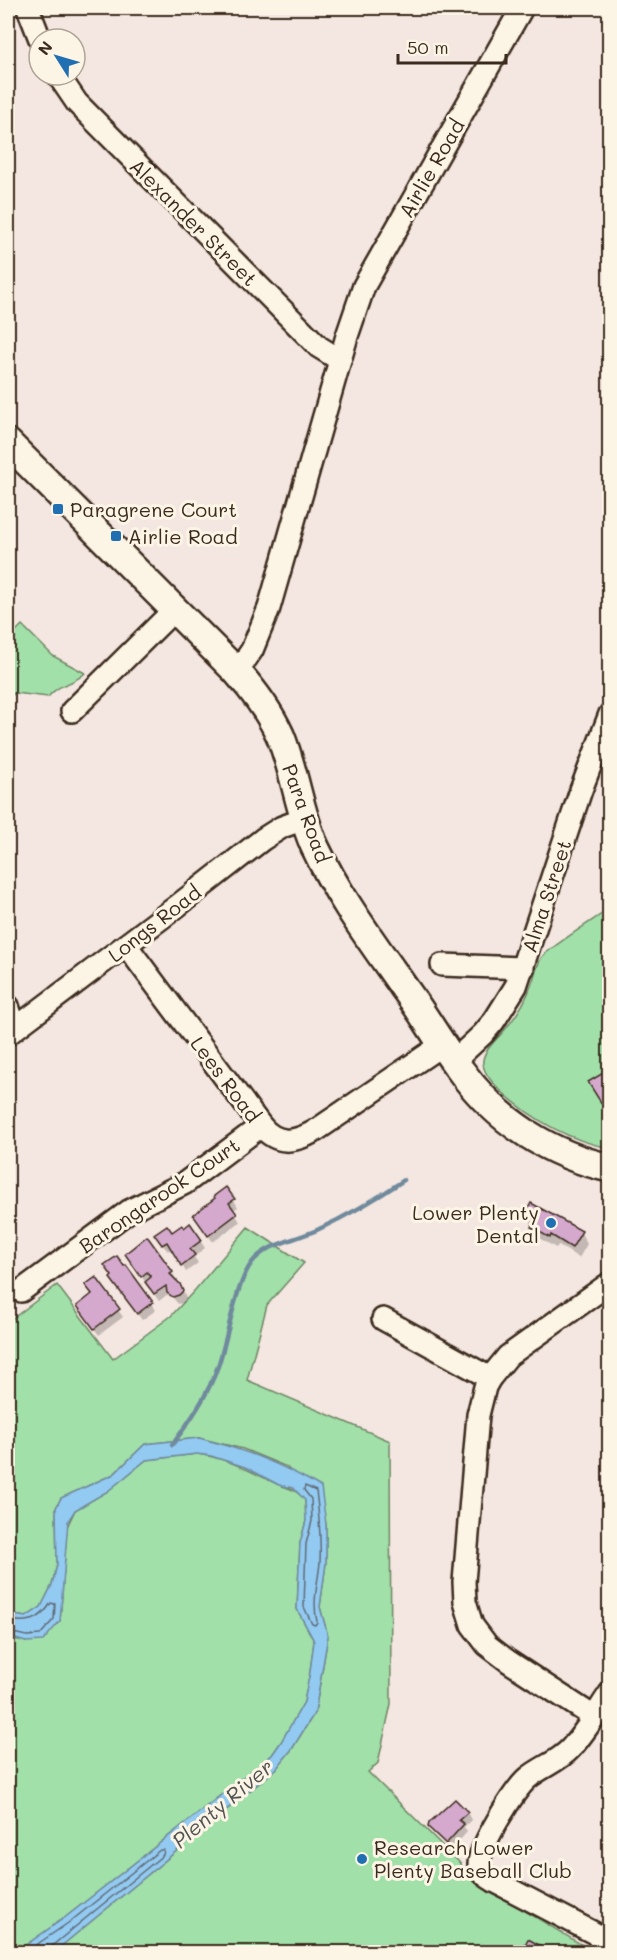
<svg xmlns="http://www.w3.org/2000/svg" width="617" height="1960" viewBox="0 0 617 1960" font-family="Mali,sans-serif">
  <rect width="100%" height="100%" fill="#f4e6e0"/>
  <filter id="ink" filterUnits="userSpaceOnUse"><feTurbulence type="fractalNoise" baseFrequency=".0167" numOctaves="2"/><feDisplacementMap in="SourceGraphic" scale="12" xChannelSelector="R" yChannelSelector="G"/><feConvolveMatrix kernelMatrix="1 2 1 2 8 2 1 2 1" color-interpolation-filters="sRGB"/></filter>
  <g filter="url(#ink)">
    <g fill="#a1e0a9" stroke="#6e8564" stroke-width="1.5">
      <path d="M22,625L53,656L85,673C73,685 59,683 48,697L15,693L8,698V639Z"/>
      <path d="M609,909V1148C568,1140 532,1119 501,1091C494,1084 484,1074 483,1064C481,1051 500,1037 507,1027C518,1014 527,998 532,983C535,975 537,964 542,957C547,949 598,917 609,909Z"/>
      <polygon points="248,1227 304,1263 267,1305 247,1380 390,1441 391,1704 378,1763 368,1772 458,1861 473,1880 592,1951 609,1943 609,1952 54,1952 276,1769 292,1749 315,1712 328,1636 320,1607 326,1563 326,1524 287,1467 243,1449 199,1438 145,1444 114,1474 61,1498 56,1508 57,1565 52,1585 41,1607 26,1617 8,1614 8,1322 57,1285 113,1359 171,1316 195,1290"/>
      <path d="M197,1454C228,1458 249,1471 277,1484C292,1490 292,1487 305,1499L306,1521L300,1543L297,1609L314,1641L310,1672L304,1702L281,1742L272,1755L67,1916L16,1952H8V1637L26,1642L60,1621L67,1527L75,1510L108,1491L146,1460Z"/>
    </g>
    <path fill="#93caf2" stroke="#708a9d" stroke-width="1.5" d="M199,1438C245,1450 280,1463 321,1487L326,1524V1563L320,1607L328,1636L315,1712L292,1749L276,1769L54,1952H16L67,1916L272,1755L281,1742L304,1702L310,1672L314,1641L297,1609L300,1543L306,1521L305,1500L293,1488L279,1485L245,1467L211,1456L197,1454L146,1460L108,1491L75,1510L68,1521L60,1621L43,1641L26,1642L8,1637V1614L26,1617L41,1607L52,1585L57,1565L56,1508L61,1498L114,1474L145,1444Z"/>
    <g fill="#0003">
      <polygon points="234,1200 238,1207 233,1210 240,1222 213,1242 199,1222"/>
      <polygon points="527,1214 581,1233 587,1244 579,1258 558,1245 556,1248 539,1238"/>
      <polygon points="190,1225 205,1248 194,1257 198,1263 186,1272 172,1248 168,1251 160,1242"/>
      <polygon points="131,1262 172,1272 184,1293 186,1299 183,1303 178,1304 169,1293 159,1301"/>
      <polygon points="124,1269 156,1310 142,1320 116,1285"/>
      <polygon points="96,1279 123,1317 99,1335 83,1313 93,1295"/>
      <polygon points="467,1812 471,1820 464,1827 467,1832 451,1850 434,1834 430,1826"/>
    </g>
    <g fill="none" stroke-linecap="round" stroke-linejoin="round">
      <g stroke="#5e6a73" stroke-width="1.5">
        <path d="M305,1486L316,1491C319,1514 321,1538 320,1562C318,1585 312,1599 317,1622L315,1625L312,1624L304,1607L306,1544L312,1521L311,1499L304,1490Z"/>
        <path d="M8,1620C28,1623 39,1622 51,1603L55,1604L54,1619L40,1635L27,1636L8,1632"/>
        <polyline points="26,1952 71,1921 160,1850 164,1850 163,1855 53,1945 51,1952"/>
      </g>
      <path stroke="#708a9d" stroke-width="4.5" d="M172,1445C190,1421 208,1395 218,1366C228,1338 236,1278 255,1259C271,1243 297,1239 317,1230C347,1216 376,1199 404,1180"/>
    </g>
    <g fill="#d5a9cd" stroke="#3b2a1e" stroke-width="1.5">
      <polygon points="610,1069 610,1106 605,1109 588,1082"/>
      <polygon points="226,1187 235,1199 229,1203 237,1214 208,1236 193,1215 215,1198 214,1196"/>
      <polygon points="531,1203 582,1231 572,1248 551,1235 550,1238 531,1227 535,1220 525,1214"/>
      <polygon points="190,1223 202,1240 190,1249 195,1255 181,1266 167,1242 162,1245 154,1234 167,1225 172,1232 182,1225 184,1228"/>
      <polygon points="147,1236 173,1272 170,1274 180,1284 183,1291 179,1295 173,1297 167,1293 166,1286 154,1294 145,1282 151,1277 147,1272 141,1277 125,1254"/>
      <polygon points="117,1256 124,1266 126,1265 153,1302 137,1314 110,1278 112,1276 104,1265"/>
      <polygon points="96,1277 120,1309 94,1329 77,1306 92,1294 85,1285"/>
      <polygon points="455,1799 468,1812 459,1820 464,1824 446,1844 428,1827 429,1823"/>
      <polygon points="528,1939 552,1952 521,1952"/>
    </g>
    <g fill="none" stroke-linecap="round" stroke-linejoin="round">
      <defs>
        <g id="minor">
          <polyline points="28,8 40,39"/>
          <polyline points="58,75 77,103 319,347 340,360"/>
          <polyline points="237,672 252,650 269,608 347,336 364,286 522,8"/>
          <polyline points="72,711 174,610"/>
          <path d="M126,945L261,1126C277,1145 294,1143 315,1131L443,1044"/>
          <polyline points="442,965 523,968"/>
          <polyline points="8,1006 15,1028"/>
          <polyline points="8,1034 176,907 263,839 282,827 304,819"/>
          <polyline points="454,1061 483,1034 494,1021 516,986 581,790 610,714"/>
          <polyline points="21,1291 129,1211 185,1183 261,1126"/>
          <polyline points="383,1319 490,1378"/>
          <polyline points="594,1717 508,1661 487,1645 472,1625 465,1602 464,1582 478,1415 485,1387 490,1378 508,1356 610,1283"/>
          <path d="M608,1952L596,1934L494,1881C488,1877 480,1873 479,1865C478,1848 515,1789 528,1778C541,1767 558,1762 570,1749C585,1733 597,1712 610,1693"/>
        </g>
        <path id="major" d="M8,443L237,672C254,691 269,711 280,735C295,771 299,812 315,847C339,898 373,943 405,989C425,1016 441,1045 461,1071C497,1121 550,1155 610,1168"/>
      </defs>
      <use href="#minor" stroke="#3b2a1e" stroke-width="26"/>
      <use href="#major" stroke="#3b2a1e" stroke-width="32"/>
      <use href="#minor" stroke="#fcf5e5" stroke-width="21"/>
      <use href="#major" stroke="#fcf5e5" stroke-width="27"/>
    </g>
  </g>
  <g fill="#1f6fb2" stroke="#fcf5e5" stroke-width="2">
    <rect x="52" y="503" width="12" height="12" rx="3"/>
    <rect x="110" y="530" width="12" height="12" rx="3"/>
    <circle cx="551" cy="1223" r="6"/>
    <circle cx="362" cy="1859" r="6"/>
  </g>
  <g text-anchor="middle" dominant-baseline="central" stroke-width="6" stroke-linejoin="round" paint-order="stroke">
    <g font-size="20" fill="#3b2a1e" stroke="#fcf5e5">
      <text transform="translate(431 168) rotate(-60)">Airlie Road</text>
      <text transform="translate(194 222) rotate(45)">Alexander Street</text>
      <text transform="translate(307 813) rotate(70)">Para Road</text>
      <text transform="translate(546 896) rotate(-72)">Alma Street</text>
      <text transform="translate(154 923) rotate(-38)">Longs Road</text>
      <text transform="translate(226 1079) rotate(53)">Lees Road</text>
      <text transform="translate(159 1195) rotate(-34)">Barongarook Court</text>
    </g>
    <g font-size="20" fill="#3b2a1e" stroke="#fcf5e5" text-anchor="start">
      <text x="70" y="509">Paragrene Court</text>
      <text x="128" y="536">Airlie Road</text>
      <text x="539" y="1212" text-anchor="end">Lower Plenty<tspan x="539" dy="23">Dental</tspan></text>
      <text x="374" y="1847">Research Lower<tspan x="374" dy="23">Plenty Baseball Club</tspan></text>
    </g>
    <g font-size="21" font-style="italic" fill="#515253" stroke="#fcf5e5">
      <text transform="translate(222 1803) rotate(-40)">Plenty River</text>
    </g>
  </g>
  <rect width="617" height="1960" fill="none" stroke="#fcf5e5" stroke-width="30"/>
  <rect x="15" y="15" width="587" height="1930" fill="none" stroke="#3b2a1e" stroke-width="2" filter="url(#ink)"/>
  <g transform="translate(57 57) rotate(307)"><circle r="28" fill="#fcf5e5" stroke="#afa495" stroke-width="1.5"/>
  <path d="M0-4.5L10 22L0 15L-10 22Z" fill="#1f6fb2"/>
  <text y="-9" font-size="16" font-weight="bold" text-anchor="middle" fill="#3b2a1e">N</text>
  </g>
  <path d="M398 54v9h108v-9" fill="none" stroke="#3b2a1e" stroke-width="3"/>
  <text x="407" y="54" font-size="18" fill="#3b2a1e" stroke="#fcf5e5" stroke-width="4.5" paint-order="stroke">50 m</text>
</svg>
